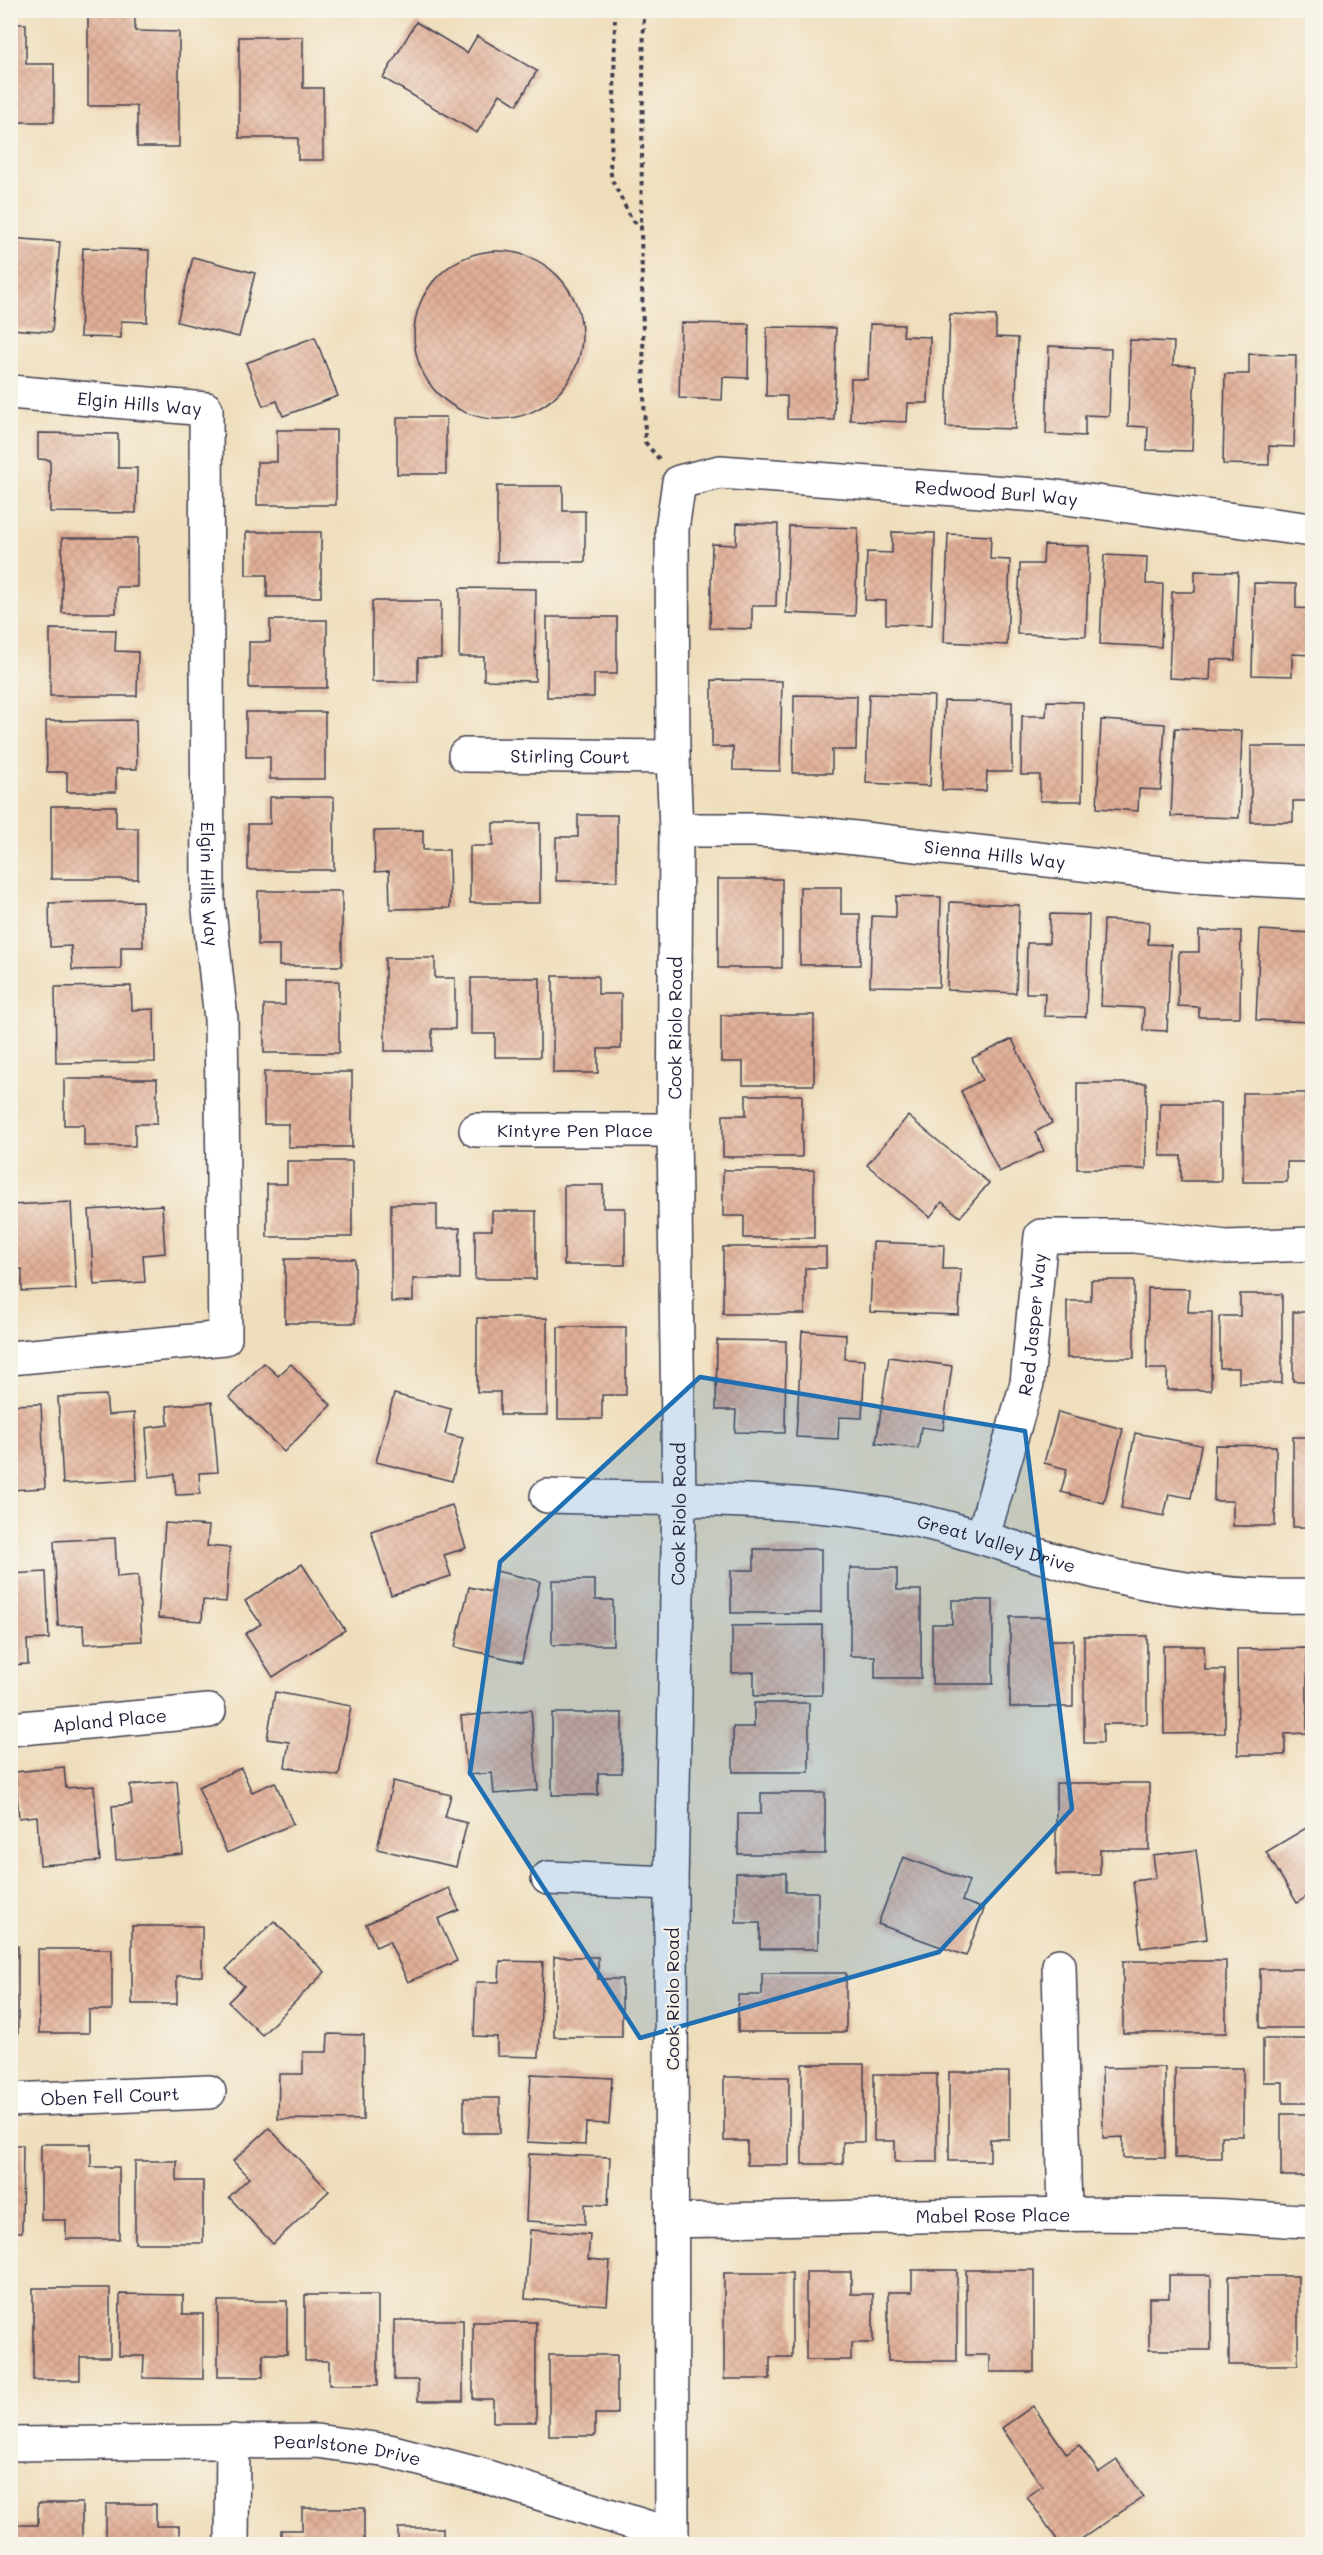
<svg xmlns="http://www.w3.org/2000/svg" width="1323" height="2555" viewBox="0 0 1323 2555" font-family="Mali,sans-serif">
  <defs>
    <pattern id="building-cross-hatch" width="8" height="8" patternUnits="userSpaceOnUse" patternTransform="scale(1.5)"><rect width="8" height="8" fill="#e1af97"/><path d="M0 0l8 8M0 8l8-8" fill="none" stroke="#c19683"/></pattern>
  </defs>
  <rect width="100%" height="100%" fill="#f7f3e8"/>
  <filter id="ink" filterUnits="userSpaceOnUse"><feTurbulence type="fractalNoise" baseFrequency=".0167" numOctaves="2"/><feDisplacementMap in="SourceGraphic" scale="12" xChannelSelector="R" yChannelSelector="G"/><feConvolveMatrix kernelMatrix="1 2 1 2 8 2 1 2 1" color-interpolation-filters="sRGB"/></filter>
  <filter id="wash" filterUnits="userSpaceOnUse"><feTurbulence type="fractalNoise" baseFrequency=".008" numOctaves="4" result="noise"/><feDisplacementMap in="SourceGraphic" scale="24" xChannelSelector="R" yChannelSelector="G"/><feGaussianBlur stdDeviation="1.35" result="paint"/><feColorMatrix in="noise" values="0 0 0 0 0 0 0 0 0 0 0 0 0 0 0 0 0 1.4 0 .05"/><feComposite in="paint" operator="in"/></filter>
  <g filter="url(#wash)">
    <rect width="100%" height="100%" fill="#efdebc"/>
    <g id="blocks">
      <g fill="url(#building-cross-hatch)">
        <polygon points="88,12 135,13 135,31 179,32 179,147 137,147 137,106 88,106"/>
        <polygon points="416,22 467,53 477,36 537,71 517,105 500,94 477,133 383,78"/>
        <polygon points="10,24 26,24 26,64 54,64 54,122 13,122 12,103 10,103"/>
        <polygon points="239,37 303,37 303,88 323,88 323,160 298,160 298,138 239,138"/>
        <polygon points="10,238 60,242 52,332 10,329"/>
        <polygon points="83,248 149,250 147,322 121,321 121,338 80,337"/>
        <circle cx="498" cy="335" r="84"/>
        <polygon points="193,257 255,273 239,337 177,322"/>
        <polygon points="950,314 996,316 996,337 1018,338 1015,429 946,427"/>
        <polygon points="681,323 749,324 748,378 723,377 722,400 679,398"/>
        <polygon points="870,324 904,325 903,336 930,337 928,403 908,403 907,422 850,420 851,379 868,379"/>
        <polygon points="767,327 836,328 834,420 787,419 787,396 766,396"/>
        <polygon points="315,337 338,396 283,416 277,401 263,406 246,363"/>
        <polygon points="1130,340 1174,342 1173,365 1195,366 1192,451 1147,450 1148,427 1128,426"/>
        <polygon points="1049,346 1111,349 1109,416 1085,415 1085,436 1046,434"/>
        <polygon points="1249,354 1296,355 1294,447 1269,446 1269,465 1223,464 1225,374 1249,374"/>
        <rect x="397" y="417" width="49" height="57"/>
        <polygon points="277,430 336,430 336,505 257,505 257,462 277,462"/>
        <polygon points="38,433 118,434 118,468 137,468 136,513 50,512 50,460 38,459"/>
        <polygon points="497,486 563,486 563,511 585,511 585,562 497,562"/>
        <polygon points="737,523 778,524 776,606 752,606 752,629 710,628 712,544 736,545"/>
        <polygon points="789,526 858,528 855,616 786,613"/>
        <polygon points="246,532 321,532 321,597 267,597 267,575 246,575"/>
        <polygon points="892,532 935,533 932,625 886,624 886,601 865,600 867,552 892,553"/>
        <polygon points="948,534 991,536 990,559 1010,560 1007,645 944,642"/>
        <polygon points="62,538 137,538 137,587 116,587 116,613 62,613"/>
        <polygon points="1044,545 1089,546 1086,636 1017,634 1020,564 1043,564"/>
        <polygon points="1104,555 1147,557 1146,584 1163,584 1161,647 1100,644"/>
        <polygon points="1195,571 1238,572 1235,660 1211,659 1210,680 1169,678 1172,592 1195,592"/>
        <polygon points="1254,583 1296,584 1296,608 1312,609 1312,655 1292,654 1292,676 1252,675"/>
        <polygon points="460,588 536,589 535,681 484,680 484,657 459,657"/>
        <polygon points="372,601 441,601 441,658 418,658 418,682 372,682"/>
        <polygon points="547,617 617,617 617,674 594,674 594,697 547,697"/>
        <polygon points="270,620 327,620 327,688 249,688 249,642 270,642"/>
        <polygon points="50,629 116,630 115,651 138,652 137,696 50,696"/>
        <polygon points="712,680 782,681 780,771 733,770 733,747 712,747"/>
        <polygon points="869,694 934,696 930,786 866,783"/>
        <polygon points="794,695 857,696 856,750 832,750 832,773 793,773"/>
        <polygon points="944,701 1012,702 1012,772 987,772 986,791 942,790"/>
        <polygon points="1047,701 1083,702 1082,801 1040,801 1040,775 1021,775 1022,716 1046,716"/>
        <polygon points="246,712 325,712 325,779 270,779 270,757 246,757"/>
        <polygon points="136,720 137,769 116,769 116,792 67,792 67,772 47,772 46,721"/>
        <polygon points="1101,720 1165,724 1161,790 1139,789 1138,811 1097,808"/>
        <polygon points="1175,728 1242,731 1239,818 1171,816"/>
        <polygon points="1251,746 1312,746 1312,801 1293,801 1293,822 1251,822"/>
        <polygon points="270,797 334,797 334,870 248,870 248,824 270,824"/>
        <polygon points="51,806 116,806 116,828 138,828 138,879 51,879"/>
        <polygon points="578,815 617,815 617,881 556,881 556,837 578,837"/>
        <polygon points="493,823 540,823 540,903 470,903 470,846 493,846"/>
        <polygon points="423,830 423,850 449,850 450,908 390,909 389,871 375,872 374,831"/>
        <rect x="718" y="879" width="64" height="89"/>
        <polygon points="800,887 841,887 841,914 860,914 860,965 800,965"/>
        <polygon points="258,891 342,891 342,966 279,966 279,945 258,945"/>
        <polygon points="896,896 941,897 939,987 870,986 872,916 896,917"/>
        <polygon points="142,901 143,947 121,947 121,969 72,970 71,946 50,947 49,903"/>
        <polygon points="950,902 1019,905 1016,993 947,990"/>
        <polygon points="1050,914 1089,915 1086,1017 1044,1016 1045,993 1026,993 1027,943 1049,943"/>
        <polygon points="1104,920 1149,922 1148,944 1171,945 1167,1031 1143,1030 1144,1008 1101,1006"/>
        <polygon points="1260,930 1312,933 1312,1022 1256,1020"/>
        <polygon points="1199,931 1241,931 1240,1017 1199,1017 1199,1007 1178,1006 1179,952 1199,952"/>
        <polygon points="385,958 435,958 435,978 455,978 455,1029 432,1029 432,1051 385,1051"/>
        <polygon points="553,976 598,976 598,994 621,994 621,1049 598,1049 598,1073 553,1073"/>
        <polygon points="471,978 540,978 540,1057 495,1057 495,1034 471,1034"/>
        <polygon points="285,981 339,981 339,1053 264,1053 264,1005 285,1005"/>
        <polygon points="131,986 132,1010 154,1009 155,1062 56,1063 55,987"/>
        <polygon points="721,1015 814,1015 814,1085 743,1085 743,1062 721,1062"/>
        <polygon points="1012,1039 1052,1123 1035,1132 1044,1151 999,1172 961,1091 982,1080 972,1058"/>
        <polygon points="264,1072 352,1072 352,1147 288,1147 288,1124 264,1124"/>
        <polygon points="64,1079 157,1079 157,1124 135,1124 135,1146 84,1146 84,1125 64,1125"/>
        <rect x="1077" y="1083" width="69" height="86"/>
        <polygon points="1243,1093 1306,1093 1306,1162 1287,1162 1287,1182 1243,1182"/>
        <polygon points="746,1095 802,1095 802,1157 723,1157 723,1115 746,1115"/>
        <polygon points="1160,1103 1221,1103 1221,1181 1181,1181 1181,1156 1160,1156"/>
        <polygon points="908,1116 989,1183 960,1217 942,1202 930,1217 867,1165"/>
        <polygon points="287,1161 352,1161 352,1237 267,1237 267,1184 287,1184"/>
        <polygon points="723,1170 814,1170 814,1238 744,1238 744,1216 723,1216"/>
        <polygon points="564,1185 603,1185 603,1208 625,1208 625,1265 564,1265"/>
        <polygon points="71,1202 76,1289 22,1291 22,1269 10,1269 10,1205"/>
        <polygon points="391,1204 437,1204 437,1229 460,1228 460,1279 413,1279 413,1301 391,1302"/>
        <polygon points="162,1205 165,1253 143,1255 145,1282 94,1285 89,1210"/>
        <polygon points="492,1211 536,1211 536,1279 475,1279 475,1230 492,1230"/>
        <polygon points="873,1242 944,1245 943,1269 961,1269 959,1315 870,1312"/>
        <polygon points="723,1247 826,1247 826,1268 805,1268 805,1314 723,1314"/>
        <rect x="285" y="1259" width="70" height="64"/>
        <polygon points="1091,1280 1134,1280 1134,1358 1067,1358 1067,1301 1091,1301"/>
        <polygon points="1148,1288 1189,1289 1188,1312 1212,1312 1211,1390 1167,1390 1167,1369 1147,1369"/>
        <polygon points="1240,1294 1282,1294 1282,1383 1239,1383 1239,1368 1220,1368 1220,1316 1240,1316"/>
        <rect x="1293" y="1312" width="19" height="69"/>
        <polygon points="477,1318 547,1318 547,1415 500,1415 500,1392 477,1392"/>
        <polygon points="558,1327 626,1327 626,1395 602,1395 602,1419 558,1419"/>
        <polygon points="802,1331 846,1334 845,1359 865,1360 862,1418 839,1417 838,1439 796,1437"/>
        <polygon points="717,1340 786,1341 785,1433 735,1432 736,1410 716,1410"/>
        <polygon points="889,1357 952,1366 943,1430 921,1427 918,1449 876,1443"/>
        <polygon points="264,1363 278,1376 291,1364 331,1405 284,1452 229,1397"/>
        <polygon points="394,1394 451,1409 445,1434 463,1438 452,1481 376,1462"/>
        <polygon points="106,1395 108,1415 134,1413 137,1480 63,1484 58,1397"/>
        <polygon points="212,1402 218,1472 199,1473 200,1494 176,1495 174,1474 149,1477 146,1428 168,1425 167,1406"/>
        <polygon points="41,1404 45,1488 10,1490 10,1405"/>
        <polygon points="1058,1412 1123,1429 1104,1503 1061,1492 1067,1469 1044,1463"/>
        <polygon points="1135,1433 1201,1445 1191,1498 1169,1494 1164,1516 1121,1508"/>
        <rect x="1293" y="1437" width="19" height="90"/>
        <polygon points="1215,1445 1276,1446 1275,1526 1233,1526 1233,1501 1214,1501"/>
        <polygon points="452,1505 466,1548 444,1555 451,1576 391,1595 371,1531"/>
        <polygon points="165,1523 209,1526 207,1546 230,1548 226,1602 203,1600 202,1621 158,1618"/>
        <polygon points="115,1538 117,1577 138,1575 142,1641 84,1644 83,1625 58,1626 54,1541"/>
        <polygon points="754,1549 821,1549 821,1613 731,1613 731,1570 754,1570"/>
        <polygon points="302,1564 345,1630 273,1677 245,1634 261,1624 245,1601"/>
        <polygon points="850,1568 897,1568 897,1590 921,1590 921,1678 875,1678 875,1656 850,1656"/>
        <polygon points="496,1571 540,1581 522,1662 455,1647 469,1587 491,1592"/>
        <polygon points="46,1572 49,1639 27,1640 28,1664 10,1665 10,1574"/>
        <polygon points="552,1580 595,1580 595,1600 613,1600 613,1645 552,1645"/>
        <polygon points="952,1600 993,1600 993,1684 932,1684 932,1624 952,1624"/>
        <polygon points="1010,1617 1050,1617 1050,1640 1073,1640 1073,1707 1010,1707"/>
        <polygon points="822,1625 822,1695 754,1696 754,1672 732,1673 732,1626"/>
        <polygon points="1084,1636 1147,1636 1147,1724 1103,1724 1103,1743 1084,1743"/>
        <polygon points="1163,1646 1204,1646 1205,1670 1225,1670 1225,1733 1164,1734"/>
        <polygon points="1307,1648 1307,1733 1285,1734 1285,1755 1238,1755 1237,1649"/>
        <polygon points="275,1692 351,1706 339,1776 285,1767 289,1742 267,1739"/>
        <polygon points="754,1703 809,1703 809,1772 733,1772 733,1727 754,1727"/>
        <polygon points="531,1710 538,1790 494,1794 492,1773 467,1775 461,1716"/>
        <polygon points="552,1713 622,1713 622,1773 598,1773 598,1795 552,1795"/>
        <polygon points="64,1767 66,1788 94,1786 100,1861 40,1865 37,1816 19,1818 15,1772"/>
        <polygon points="241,1768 252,1792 275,1782 293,1824 227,1853 198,1787"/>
        <polygon points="177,1781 183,1854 116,1860 112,1806 132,1804 130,1785"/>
        <polygon points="393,1781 451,1795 445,1817 467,1823 456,1867 377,1849"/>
        <polygon points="1056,1783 1149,1783 1149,1850 1100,1850 1100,1875 1056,1875"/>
        <polygon points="761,1793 825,1793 825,1854 738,1854 738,1814 761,1814"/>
        <polygon points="1311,1825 1312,1893 1297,1903 1266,1852"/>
        <polygon points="1196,1850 1207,1939 1141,1948 1133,1881 1156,1878 1153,1855"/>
        <polygon points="903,1857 969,1881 962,1901 984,1909 966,1956 878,1924"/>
        <polygon points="736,1873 786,1873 786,1892 818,1892 818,1949 760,1949 760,1923 736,1923"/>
        <polygon points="449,1888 459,1910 438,1919 457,1961 408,1982 389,1941 376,1947 366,1924"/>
        <polygon points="274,1921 325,1972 262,2035 228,2002 244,1986 226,1969"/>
        <polygon points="132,1926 202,1926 202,1976 177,1976 177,2004 132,2004"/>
        <rect x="10" y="1946" width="8" height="90"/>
        <polygon points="38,1949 112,1949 112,2010 89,2010 89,2033 39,2033"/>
        <polygon points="554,1957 598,1957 598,1979 622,1979 622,2037 554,2037"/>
        <polygon points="500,1961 543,1962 539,2057 497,2056 497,2037 474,2036 476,1982 499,1982"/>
        <rect x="1123" y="1961" width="103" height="72"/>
        <rect x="1260" y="1969" width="52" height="59"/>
        <polygon points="762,1973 846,1973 846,2032 738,2032 738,1995 762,1995"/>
        <polygon points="328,2034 364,2035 363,2120 278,2119 279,2074 303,2074 303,2052 327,2052"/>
        <polygon points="1263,2039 1312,2039 1312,2103 1283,2103 1283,2082 1263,2082"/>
        <polygon points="802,2064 864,2064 864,2142 843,2142 843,2164 802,2164"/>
        <polygon points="1165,2067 1165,2158 1123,2158 1123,2137 1103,2138 1102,2068"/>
        <polygon points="1175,2068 1243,2068 1243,2136 1221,2136 1221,2158 1175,2158"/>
        <polygon points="949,2072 1009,2072 1009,2139 990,2139 990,2161 949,2161"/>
        <polygon points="531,2074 612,2078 609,2124 586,2123 585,2145 527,2142"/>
        <polygon points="874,2074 937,2074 937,2162 895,2162 895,2141 874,2141"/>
        <polygon points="724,2077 789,2077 789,2165 747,2165 747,2141 724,2141"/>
        <rect x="464" y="2098" width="36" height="35"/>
        <rect x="1281" y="2114" width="31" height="62"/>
        <polygon points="269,2128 329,2191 273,2244 229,2197 249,2178 233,2161"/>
        <polygon points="41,2144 91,2144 91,2167 119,2167 119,2239 66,2239 66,2220 41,2220"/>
        <polygon points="10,2145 23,2145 22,2232 10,2232"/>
        <polygon points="529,2154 610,2157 608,2205 585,2204 585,2224 526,2221"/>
        <polygon points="135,2161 177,2161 177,2181 203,2181 203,2243 135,2243"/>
        <polygon points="530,2230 590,2234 588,2259 610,2261 607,2305 525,2299"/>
        <polygon points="912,2270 957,2270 957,2361 888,2361 888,2292 912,2292"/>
        <polygon points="966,2270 1034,2270 1034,2372 990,2372 990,2355 966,2355"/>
        <polygon points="806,2272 851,2272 851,2294 873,2294 873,2343 851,2343 851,2360 806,2360"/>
        <polygon points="724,2273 792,2273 792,2357 770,2357 770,2379 724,2379"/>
        <polygon points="1169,2275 1211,2275 1211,2350 1149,2350 1149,2298 1169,2298"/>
        <rect x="1229" y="2276" width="69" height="89"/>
        <polygon points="33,2288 110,2288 110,2357 80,2357 80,2380 33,2380"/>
        <polygon points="120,2294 183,2295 183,2314 203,2314 203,2379 143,2378 144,2356 119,2356"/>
        <polygon points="305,2295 378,2295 378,2385 329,2385 329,2361 305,2361"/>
        <polygon points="218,2301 287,2301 287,2354 263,2354 263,2377 218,2377"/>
        <polygon points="394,2320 463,2320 463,2401 418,2401 418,2380 394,2380"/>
        <polygon points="473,2322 536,2322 536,2422 493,2422 493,2399 473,2399"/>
        <polygon points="549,2355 617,2355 617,2414 595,2414 595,2436 549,2436"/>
        <polygon points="1033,2406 1067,2454 1079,2445 1099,2472 1117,2460 1143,2497 1074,2544 1060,2544 1027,2497 1042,2486 1002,2428"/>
        <polygon points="38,2503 82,2503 82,2544 16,2544 16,2525 38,2525"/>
        <polygon points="106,2504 156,2504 156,2526 179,2526 179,2544 106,2544"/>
        <polygon points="302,2508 364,2508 364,2544 281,2544 281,2530 302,2530"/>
        <rect x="398" y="2528" width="45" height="16"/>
      </g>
    </g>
  </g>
  <g filter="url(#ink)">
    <use href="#blocks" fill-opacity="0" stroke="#413e4e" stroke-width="1.5"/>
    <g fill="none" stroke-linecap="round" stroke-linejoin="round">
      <defs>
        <g id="minor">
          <path id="s1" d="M10,392L206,409L208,901L221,1019L225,1338L10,1358"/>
          <path id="s2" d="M465,755L673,757"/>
          <path id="s3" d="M676,830H756L820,834L1187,876L1312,882"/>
          <path id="s4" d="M476,1130H674"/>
          <path id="s5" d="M547,1496C658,1499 772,1497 882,1514C957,1525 1025,1554 1097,1572C1167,1589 1240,1598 1312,1596"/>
          <path id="s6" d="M983,1536L1027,1383L1041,1236H1135L1226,1247L1312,1244"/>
          <path id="s7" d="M10,1729L209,1711"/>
          <polyline points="548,1878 671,1883"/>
          <polyline points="1059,1965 1065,2215"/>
          <path id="s8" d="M10,2100L209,2092"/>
          <path id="s9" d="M672,2221C848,2218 1024,2212 1199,2215C1237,2215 1275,2221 1312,2221"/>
          <path id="s10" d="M10,2444L316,2441L389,2451L481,2475L672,2535"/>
          <polyline points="232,2544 233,2441"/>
          <path id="s11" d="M672,2544L671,1883L679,1500L674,1130L676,830L673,757L672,529L679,482L720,472L1050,496L1312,530"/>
        </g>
      </defs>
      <use href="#minor" stroke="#413e4e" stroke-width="36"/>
      <g stroke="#413e4e" stroke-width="4" stroke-dasharray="4.5 4.5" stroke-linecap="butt">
        <polyline points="615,10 614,107 610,168 612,180 632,220 641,227"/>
        <polyline points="644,10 641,227 645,442 659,459"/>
      </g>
      <use href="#minor" stroke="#fff" stroke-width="33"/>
    </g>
  </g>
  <path fill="#1f6fb2" fill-opacity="0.2" stroke="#1f6fb2" stroke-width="4.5" stroke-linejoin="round" d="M700,1377L1025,1431L1072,1809L939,1952L640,2038L470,1773L500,1562Z"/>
  <g text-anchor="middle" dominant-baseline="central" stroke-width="4.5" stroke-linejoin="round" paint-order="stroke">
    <g font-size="18" fill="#22223b" stroke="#f7f3e8">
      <text stroke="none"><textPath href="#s1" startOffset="130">Elgin Hills Way</textPath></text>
      <text stroke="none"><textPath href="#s11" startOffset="2382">Redwood Burl Way</textPath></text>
      <text stroke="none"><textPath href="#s2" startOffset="105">Stirling Court</textPath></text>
      <text stroke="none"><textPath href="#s3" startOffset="320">Sienna Hills Way</textPath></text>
      <text stroke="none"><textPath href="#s1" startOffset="672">Elgin Hills Way</textPath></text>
      <text stroke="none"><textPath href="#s11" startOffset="1516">Cook Riolo Road</textPath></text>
      <text stroke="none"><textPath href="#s4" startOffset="99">Kintyre Pen Place</textPath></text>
      <text stroke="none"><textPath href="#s6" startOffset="218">Red Jasper Way</textPath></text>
      <text stroke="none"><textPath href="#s11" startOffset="1030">Cook Riolo Road</textPath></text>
      <text stroke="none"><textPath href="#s5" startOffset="454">Great Valley Drive</textPath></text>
      <text stroke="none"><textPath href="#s7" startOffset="100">Apland Place</textPath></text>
      <text transform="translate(672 1999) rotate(-90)">Cook Riolo Road</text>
      <text stroke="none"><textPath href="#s8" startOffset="100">Oben Fell Court</textPath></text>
      <text stroke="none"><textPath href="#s9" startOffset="321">Mabel Rose Place</textPath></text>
      <text stroke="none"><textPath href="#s10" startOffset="338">Pearlstone Drive</textPath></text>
    </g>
  </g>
  <rect width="1323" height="2555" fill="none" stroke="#f7f3e8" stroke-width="36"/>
</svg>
